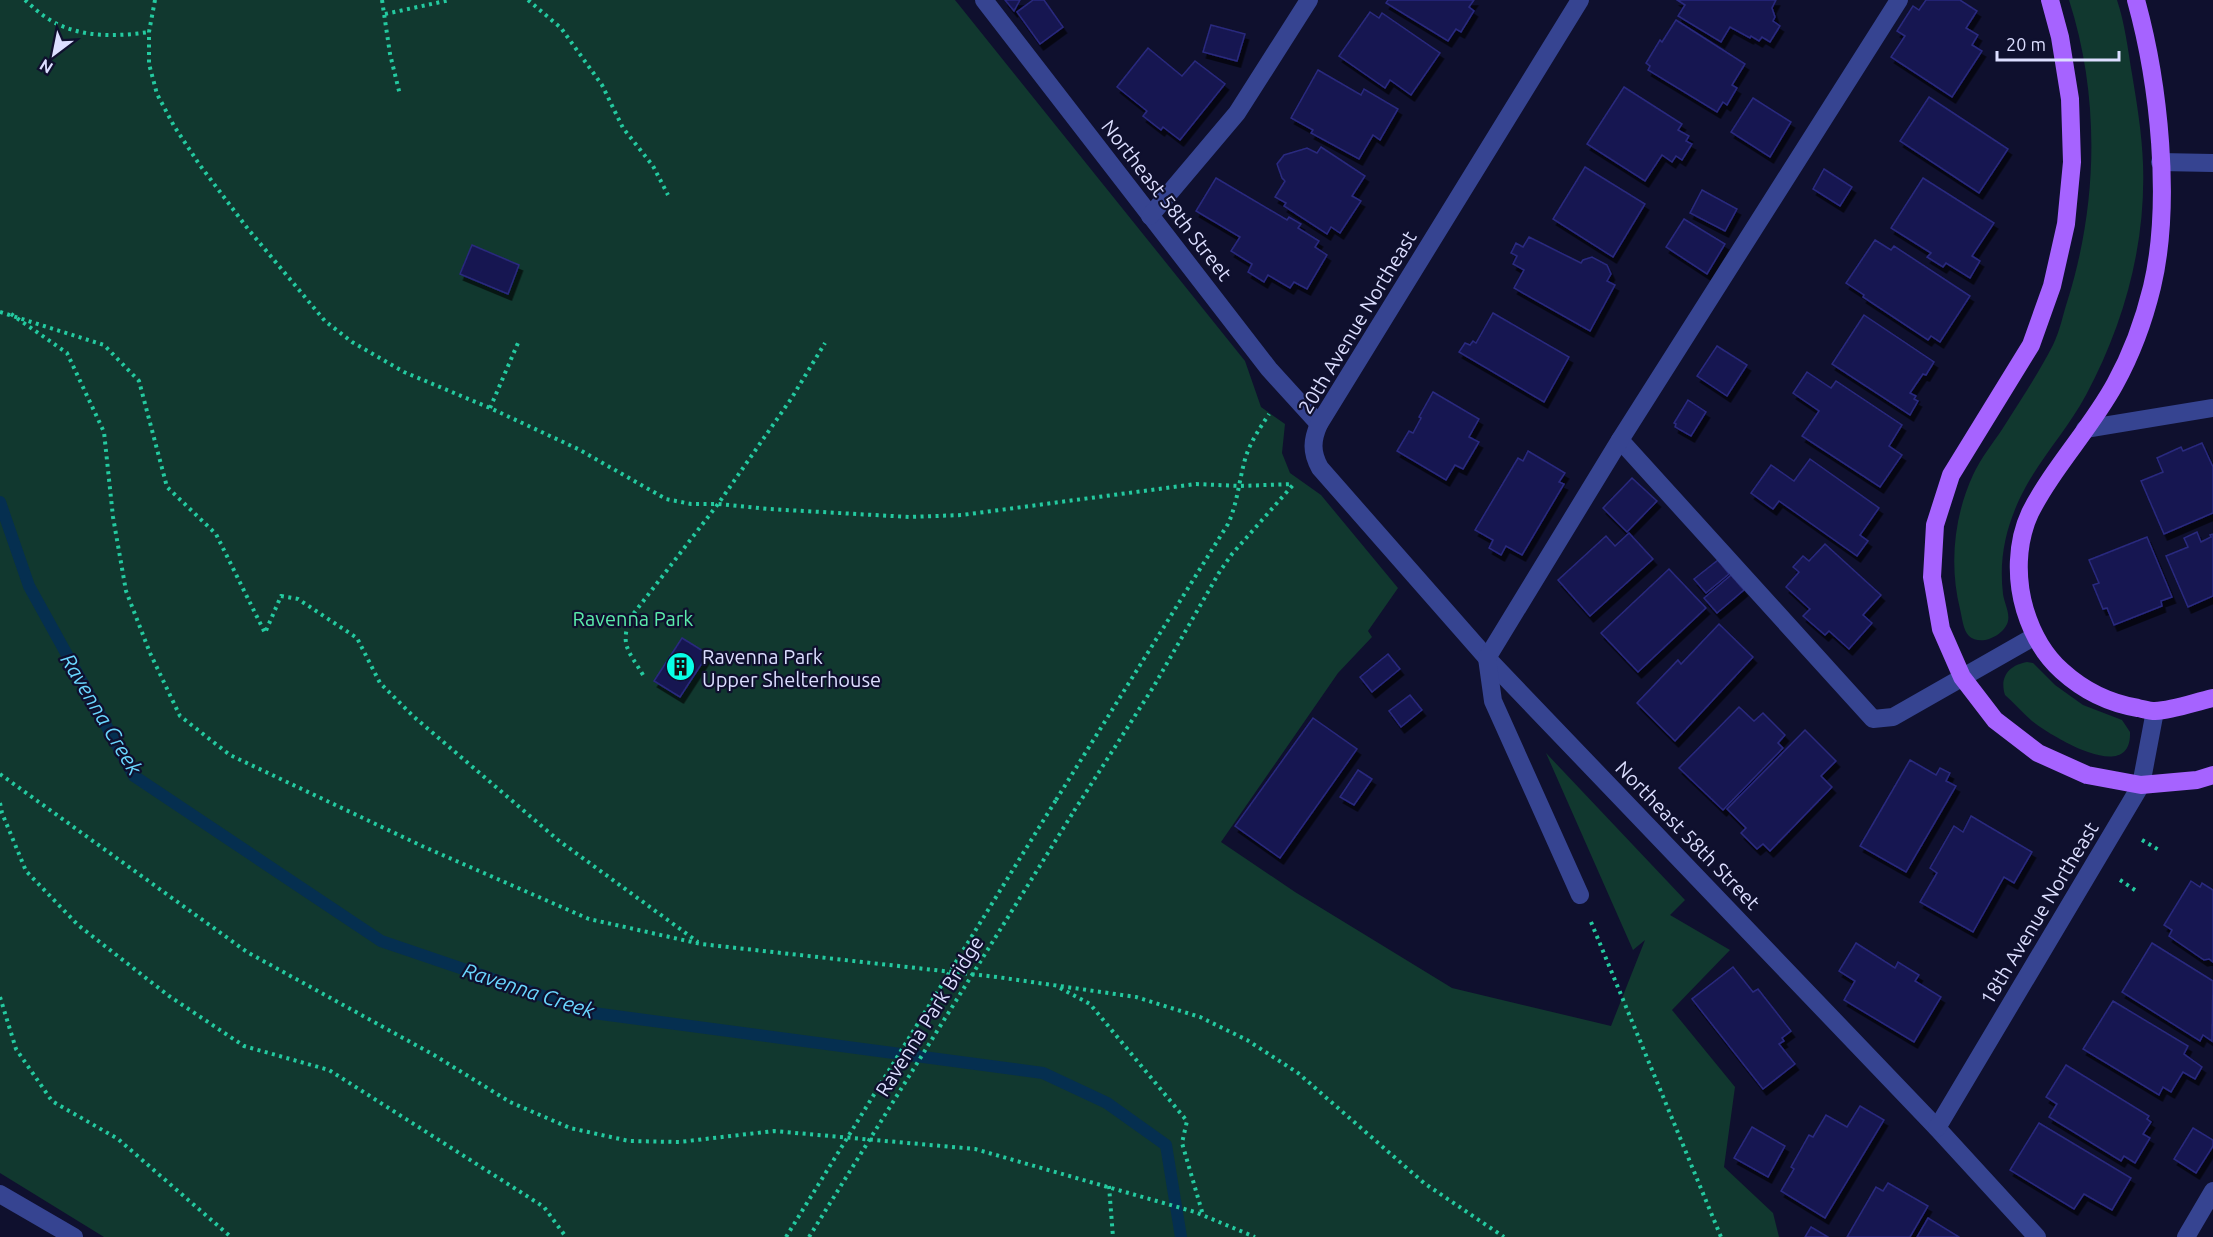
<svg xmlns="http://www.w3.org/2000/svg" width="2213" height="1237" viewBox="0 0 2213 1237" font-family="Ubuntu,sans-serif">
  <defs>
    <filter id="shadow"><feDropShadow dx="3.5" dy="6" stdDeviation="0" flood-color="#0009"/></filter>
  </defs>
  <rect width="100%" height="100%" fill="#0f102e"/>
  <g fill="#11382f">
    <polygon points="0,0 955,0 1245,361 1261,407 1285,424 1282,453 1290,473 1321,495 1398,588 1368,631 1372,637 1338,673 1221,842 1295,892 1452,988 1611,1026 1645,940 1633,950 1546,753 1685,900 1670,915 1730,950 1672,1010 1735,1087 1724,1167 1773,1213 1779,1237 104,1237 0,1173"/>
    <path d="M2069,0H2117C2125,24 2128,50 2132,74C2137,104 2142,134 2143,164C2146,245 2124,324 2086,395C2066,432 2036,463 2019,500C2005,531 1999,560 2003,594C2004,602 2010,613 2008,621C2005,635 1981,647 1969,636C1963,630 1962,617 1960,609C1949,565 1954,516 1973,475C1981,458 1993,443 2003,428C2020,401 2038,374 2053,345C2060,331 2063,314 2068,299C2098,203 2100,96 2069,0Z"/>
    <path d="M2027,662L2033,663L2055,685L2083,705L2122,720L2130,732C2132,786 2051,736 2032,721C2023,713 2014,703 2005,695C1999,676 2010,665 2027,662Z"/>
  </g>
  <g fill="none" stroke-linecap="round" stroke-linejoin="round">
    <polyline stroke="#052f50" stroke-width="12" points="0,502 29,586 134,776 381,941 593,1013 1043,1073 1107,1103 1166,1145 1181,1237"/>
  </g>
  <g fill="#191951" stroke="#29297f" stroke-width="1.5" filter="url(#shadow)">
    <polygon points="1005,0 1020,0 1014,11"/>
    <polygon points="1033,0 1044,0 1063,27 1040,44 1017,12"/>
    <polygon points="1388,0 1474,0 1469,7 1474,11 1461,32 1456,29 1448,41 1386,3"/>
    <polygon points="1677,0 1776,0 1772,8 1775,17 1773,21 1780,26 1770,42 1762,37 1759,41 1751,36 1750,38 1730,27 1721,42 1678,16 1685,5"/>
    <polygon points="1926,0 1960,0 1977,11 1966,28 1978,35 1972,45 1982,51 1952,97 1891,57 1905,36 1897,31 1913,6 1919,10"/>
    <polygon points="1370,12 1379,18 1382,13 1440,53 1411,95 1390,80 1385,88 1339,56"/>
    <polygon points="1676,20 1745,64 1732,85 1737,88 1727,105 1723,102 1717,112 1648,70 1650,66 1646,63 1660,40 1662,42"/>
    <polygon points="1211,25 1245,34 1237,61 1203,52"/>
    <polygon points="1148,48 1182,76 1195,61 1225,84 1180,140 1163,127 1161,130 1143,116 1147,111 1117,87"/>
    <polygon points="1318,70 1361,95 1364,89 1398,109 1380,140 1373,135 1359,159 1311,133 1313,130 1291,118"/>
    <polygon points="1624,87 1682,124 1678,130 1689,136 1686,141 1692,144 1682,160 1676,156 1672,162 1662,155 1645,181 1587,144"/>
    <polygon points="1929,97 2008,149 1979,193 1900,141"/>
    <polygon points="1753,98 1791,122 1770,157 1731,132"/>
    <polygon points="1321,147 1365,176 1352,196 1361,201 1340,233 1331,227 1327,234 1284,206 1286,203 1275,197 1285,181 1282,178 1277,164 1284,155 1307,148 1317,153"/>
    <polygon points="1585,167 1645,204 1613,257 1553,219"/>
    <polygon points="1824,169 1852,187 1840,206 1813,189"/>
    <polygon points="1216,178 1287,220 1289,217 1301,224 1298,228 1319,241 1315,247 1327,255 1307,289 1294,282 1290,288 1268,275 1264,282 1248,272 1252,264 1231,251 1240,237 1196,211"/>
    <polygon points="1923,178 1994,223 1972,256 1980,261 1970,278 1946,263 1943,267 1927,257 1931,253 1891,228"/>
    <polygon points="1702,190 1737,209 1725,231 1690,213"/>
    <polygon points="1684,219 1725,244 1707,274 1666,247"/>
    <polygon points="1529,237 1581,263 1583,260 1592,257 1607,265 1611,274 1607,281 1615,285 1590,331 1514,288 1524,270 1513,264 1517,256 1511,253 1516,243 1523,247"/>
    <polygon points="1875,240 1891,250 1894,246 1970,296 1940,342 1931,336 1928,340 1863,297 1864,295 1846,283"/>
    <polygon points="472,245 519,265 508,294 460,274"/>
    <polygon points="1493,313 1569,357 1544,402 1459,352 1465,343 1470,345 1473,341 1476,343"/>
    <polygon points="1864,315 1934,362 1926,375 1923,374 1910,393 1916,396 1914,399 1918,401 1910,415 1832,364"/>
    <polygon points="1717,346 1747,365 1727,396 1697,376"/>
    <polygon points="1807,372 1831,388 1836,381 1902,425 1889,446 1902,455 1880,487 1802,436 1819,411 1793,393"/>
    <polygon points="1433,392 1479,419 1469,437 1479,442 1463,469 1455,465 1446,480 1397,451 1409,431 1413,433 1421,418 1419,417"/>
    <polygon points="1688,400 1706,412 1691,436 1675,427 1676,424 1674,423"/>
    <polygon points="2202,443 2213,467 2213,513 2164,534 2141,481 2163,472 2157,458 2181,447 2183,451"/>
    <polygon points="1528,451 1565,473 1559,482 1564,484 1522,555 1506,546 1501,555 1489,548 1493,540 1475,530 1518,458 1523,461"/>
    <polygon points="1810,459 1879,508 1860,535 1868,541 1857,556 1779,501 1773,509 1751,493 1771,465 1794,481"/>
    <polygon points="1632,478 1657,501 1627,532 1603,508"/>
    <polygon points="2197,532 2201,542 2211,537 2210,535 2213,534 2213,596 2188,607 2166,556 2188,547 2184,538"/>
    <polygon points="1629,533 1653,559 1590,616 1558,580 1606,536 1615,546"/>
    <polygon points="2147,537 2172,597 2161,601 2162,606 2114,625 2107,608 2103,609 2093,585 2099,583 2089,560"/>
    <polygon points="1825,544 1881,595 1863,615 1872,623 1849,649 1829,631 1825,635 1803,616 1810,609 1786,587 1799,572 1793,567 1803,556 1809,561"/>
    <polygon points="1718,560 1729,574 1706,593 1694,579"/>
    <polygon points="1669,569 1706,608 1638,672 1601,633"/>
    <polygon points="1731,575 1744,590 1717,613 1704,598"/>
    <polygon points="1719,624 1753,657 1675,741 1637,703 1678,660 1681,664"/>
    <polygon points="682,638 708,654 680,697 654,681"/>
    <polygon points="1388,654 1400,669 1372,692 1360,677"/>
    <polygon points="1410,695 1422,710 1401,727 1389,711"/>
    <polygon points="1739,707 1754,721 1763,713 1785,735 1778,743 1783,748 1723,810 1679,768"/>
    <polygon points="1313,718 1357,749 1280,858 1235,826"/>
    <polygon points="1805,730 1836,761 1821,776 1832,787 1770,851 1763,844 1757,849 1741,833 1746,828 1727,809"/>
    <polygon points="1910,760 1936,775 1940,768 1950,773 1946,781 1956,786 1906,872 1860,846"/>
    <polygon points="1358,770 1372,779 1354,805 1340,797"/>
    <polygon points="1971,816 2032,852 2014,883 2004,877 1973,932 1920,902 1937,873 1930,868 1954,826 1963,832"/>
    <polygon points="2191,881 2200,887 2202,883 2213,890 2213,962 2209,959 2204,960 2169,936 2172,930 2164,925"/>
    <polygon points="1856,943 1895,968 1898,962 1919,975 1915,981 1941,997 1914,1042 1844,1000 1855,981 1839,971"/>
    <polygon points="2152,943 2213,981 2212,1041 2203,1035 2200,1041 2122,992"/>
    <polygon points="1733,967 1753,992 1758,989 1791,1031 1782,1038 1784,1041 1779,1044 1795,1064 1763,1089 1692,999"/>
    <polygon points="2113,1001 2188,1046 2184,1054 2202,1067 2195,1079 2183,1072 2171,1092 2163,1087 2159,1095 2083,1049"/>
    <polygon points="2066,1065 2149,1116 2147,1119 2151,1122 2143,1134 2150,1138 2135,1163 2124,1156 2121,1161 2049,1117 2057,1104 2046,1097"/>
    <polygon points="1860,1106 1884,1120 1825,1218 1781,1191 1794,1169 1791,1167 1809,1135 1813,1137 1826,1115 1847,1127"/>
    <polygon points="2039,1123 2131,1178 2112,1210 2084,1194 2074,1209 2010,1170"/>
    <polygon points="1752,1127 1785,1146 1768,1177 1734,1158"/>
    <polygon points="2193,1128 2213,1140 2213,1146 2196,1173 2174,1159"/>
    <polygon points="1888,1183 1928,1206 1910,1237 1847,1237 1876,1187 1883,1191"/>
    <polygon points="1928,1218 1959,1237 1917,1237"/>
    <polygon points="1811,1227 1828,1237 1805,1237"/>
  </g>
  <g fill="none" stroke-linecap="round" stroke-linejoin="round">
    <g stroke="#24caa0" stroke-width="4" stroke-dasharray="3 4.5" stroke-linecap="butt">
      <path d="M25,0C32,6 39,13 47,18C77,38 115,37 149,32"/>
      <polyline points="155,0 149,32 149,64 157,94 174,126 199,164 248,229 325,321 352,342 404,372 490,408 578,449 666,499 691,504 718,504 769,509 909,517 962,515 1196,484 1240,486 1293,484"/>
      <polyline points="382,0 390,54 400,95"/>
      <polyline points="528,0 561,28 602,85 623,128 653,166 668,195"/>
      <polyline points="385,14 450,0"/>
      <polyline points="0,312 104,345 139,381 167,487 216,534 265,633 281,596 298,599 357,638 380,683 413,716 558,840 698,942"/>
      <polyline points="11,314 67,353 104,432 113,517 126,591 150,653 180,716 230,755 422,846 589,919 701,944 997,977 1136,997 1200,1017 1247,1040 1298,1073 1424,1183 1504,1237"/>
      <polyline points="490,408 518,343"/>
      <path d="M643,675C629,651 619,645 631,617L718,504L791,399L825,343"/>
      <polyline points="0,774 247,952 434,1055 510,1102 570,1128 629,1141 679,1142 774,1131 975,1149 1195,1212 1255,1237"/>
      <path d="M1056,800L1228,524C1238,502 1239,479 1246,456C1251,441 1260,428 1269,414"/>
      <polyline points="0,803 2,813 26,871 78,925 169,996 244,1046 329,1070 544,1207 566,1237"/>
      <polyline points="1074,811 1154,686 1220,571 1232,554 1293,485"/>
      <polyline points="2142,840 2159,850"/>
      <polyline points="2120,880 2135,890"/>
      <polyline points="1591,922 1721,1237"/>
      <polyline points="1060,988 1090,1004 1187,1121 1182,1143 1203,1215"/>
      <polyline points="0,997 16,1049 52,1101 118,1139 231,1237"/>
      <polyline points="1109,1186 1113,1237"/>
    </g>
    <g stroke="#364491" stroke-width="18">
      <polyline points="984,0 1269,369 1319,424"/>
      <path d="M1580,0L1319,424C1312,440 1311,452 1320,468L1487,658L1937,1128L2037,1237"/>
      <polyline points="2160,162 2213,163"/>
      <polyline points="1150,216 1237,113 1309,0"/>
      <polyline points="2085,429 2213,408"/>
      <polyline points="1620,440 1873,719 1893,717 2035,636"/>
      <polyline points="1580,895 1493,701 1487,658 1620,440 1899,0"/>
      <polyline points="1937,1128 2141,785 2155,711"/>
      <polyline points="0,1194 74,1237"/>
      <polyline points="2186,1237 2213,1191"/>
    </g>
    <g stroke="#a663ff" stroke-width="18">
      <polyline points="2050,0 2060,37 2070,99 2072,162 2066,224 2052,286 2031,345 1951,475 1935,525 1932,577 1941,629 1962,677 1995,720 2038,753 2087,775 2141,785 2197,780 2213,775"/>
      <path d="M2136,0C2159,83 2172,203 2152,287C2144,320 2131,355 2115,384C2091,428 2052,469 2030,513C2016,543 2016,580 2025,610C2032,633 2044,655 2062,671C2084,691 2108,703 2138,708C2143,709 2150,711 2155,711C2174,710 2195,702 2213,698"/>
    </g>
    <g stroke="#24caa0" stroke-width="4" stroke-dasharray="3 4.5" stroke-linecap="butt">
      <polyline points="786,1237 1056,800"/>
      <polyline points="809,1237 1074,811"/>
    </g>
  </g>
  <defs>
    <symbol id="building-disc" viewBox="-11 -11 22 22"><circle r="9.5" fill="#08ffe7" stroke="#0f102e"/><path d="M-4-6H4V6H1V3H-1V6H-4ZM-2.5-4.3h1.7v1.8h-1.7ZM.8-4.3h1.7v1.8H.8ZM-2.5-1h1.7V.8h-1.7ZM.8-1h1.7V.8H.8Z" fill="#111"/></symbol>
  </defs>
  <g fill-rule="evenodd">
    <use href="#building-disc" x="664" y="650" width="33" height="33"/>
  </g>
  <g text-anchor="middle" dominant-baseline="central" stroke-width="4.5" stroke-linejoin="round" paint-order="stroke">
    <g font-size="20" fill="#dcdeff" stroke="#0f102e">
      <text transform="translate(1167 200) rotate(52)">Northeast 58th Street</text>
      <text transform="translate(1357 322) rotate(-59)">20th Avenue Northeast</text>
      <text transform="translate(1688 835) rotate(46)">Northeast 58th Street</text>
      <text transform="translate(2039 913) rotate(-59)">18th Avenue Northeast</text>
      <text transform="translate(929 1016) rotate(-58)">Ravenna Park Bridge</text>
    </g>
    <g font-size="20" fill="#5becab" stroke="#0f102e">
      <text x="633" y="618">Ravenna Park</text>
    </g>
    <g font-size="20" fill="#dcdeff" stroke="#0f102e" text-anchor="start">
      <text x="702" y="656">Ravenna Park<tspan x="702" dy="23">Upper Shelterhouse</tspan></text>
    </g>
    <g font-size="21" font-style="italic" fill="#6ad7ff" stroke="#0f102e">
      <text transform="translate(102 714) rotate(59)">Ravenna Creek</text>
      <text transform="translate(529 990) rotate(18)">Ravenna Creek</text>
    </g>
  </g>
  <g transform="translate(54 54) rotate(212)" stroke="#0f102e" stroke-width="4.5" paint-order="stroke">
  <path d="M0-4.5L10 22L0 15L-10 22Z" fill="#dcdeff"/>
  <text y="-9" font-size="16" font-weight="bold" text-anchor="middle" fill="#dcdeff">N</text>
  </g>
  <path d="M1997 51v9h122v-9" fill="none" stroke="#dcdeff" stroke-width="3"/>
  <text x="2006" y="51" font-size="18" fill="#dcdeff" stroke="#0f102e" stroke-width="4.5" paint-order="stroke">20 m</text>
</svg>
